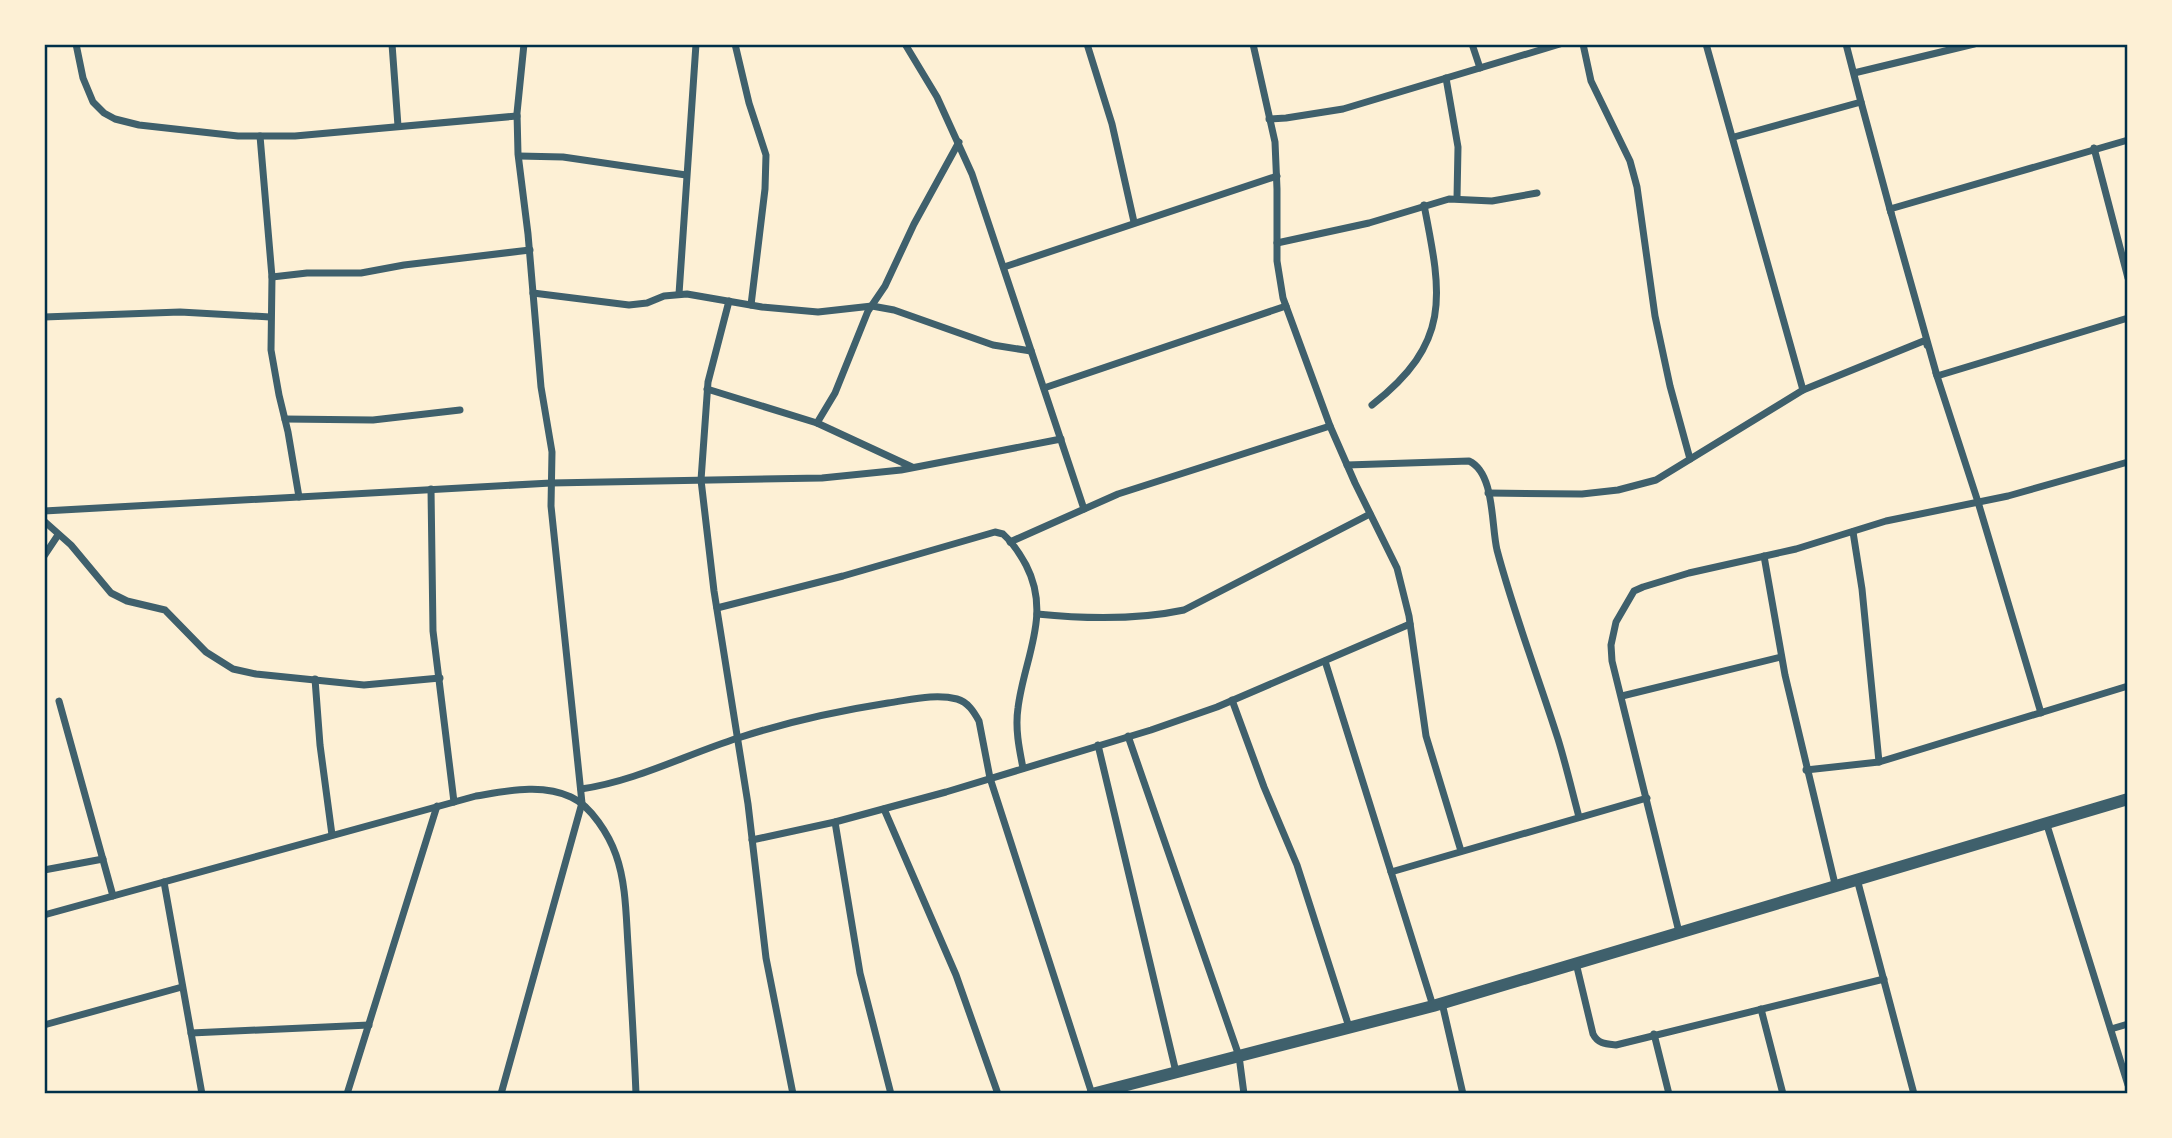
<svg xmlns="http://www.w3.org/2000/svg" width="2172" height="1138" viewBox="0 0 2172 1138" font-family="'Fira Sans Condensed',sans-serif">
  <rect width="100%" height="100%" fill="#fdf0d5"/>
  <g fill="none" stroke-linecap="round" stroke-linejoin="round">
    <g stroke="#3f606c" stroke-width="7">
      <polyline points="76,44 83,78 93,102 104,113 115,119 139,125 238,136 295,136 517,116"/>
      <polyline points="392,44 398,126"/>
      <polyline points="735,44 749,103 766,155 765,189 751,305"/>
      <polyline points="905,44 937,97 972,174 1084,509"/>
      <polyline points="1087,44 1112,124 1134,222"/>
      <polyline points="1253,44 1275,142 1277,189 1277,261 1283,298 1330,426 1355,483 1397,568 1409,616 1426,736 1461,851"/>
      <polyline points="1472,44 1480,68"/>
      <polyline points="1583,44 1591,81 1630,161 1637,187 1655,316 1670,386 1690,459"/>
      <polyline points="1854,73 1974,44"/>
      <polyline points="1446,78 1458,147 1457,198"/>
      <polyline points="1861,102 1891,213"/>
      <polyline points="1269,119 1286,118 1343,109 1560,44"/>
      <polyline points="260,136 272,277 271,350 279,395 288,432 299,497"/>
      <polyline points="1734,137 1861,102 1846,44"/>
      <polyline points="2128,140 1890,209 1937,376 2128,318"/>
      <polyline points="2094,148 2128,278"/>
      <polyline points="519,156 563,157 686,175"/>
      <polyline points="1277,243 1369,223 1449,199 1492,201 1537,193"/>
      <polyline points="1004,267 1277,176"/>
      <polyline points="272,277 307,273 361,273 404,265 530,250"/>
      <polyline points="533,293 629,305 647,303 664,296 687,294 762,307 818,312 872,306 894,310 993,345 1031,351"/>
      <polyline points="679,294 696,44"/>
      <polyline points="729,301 708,382 701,480 714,591 748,804 766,958 793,1094"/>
      <polyline points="44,317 180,312 270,317"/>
      <polyline points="1936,373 1978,502 2041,713"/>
      <polyline points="1044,388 1286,306"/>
      <polyline points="707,389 817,423 912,467"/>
      <polyline points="1803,390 1926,340 1927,345"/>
      <path d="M1372,405C1452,342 1442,296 1424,205"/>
      <polyline points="285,419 373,420 460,410"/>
      <polyline points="817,423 835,393 868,311 885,286 914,224 959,142"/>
      <path d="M1347,465L1469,461C1495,473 1491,525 1497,550C1514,614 1538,676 1558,739C1566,765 1572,791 1579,817"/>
      <polyline points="431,489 433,631 454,802"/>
      <polyline points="1488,493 1582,494 1618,490 1656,480 1803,390 1706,44"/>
      <polyline points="44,511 551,483 822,478 901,470 1061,439"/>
      <polyline points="44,521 71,545 111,593 127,601 165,610 206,652 233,669 256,674 364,685 440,678"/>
      <polyline points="1853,532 1862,589 1879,762"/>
      <polyline points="1010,542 1118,494 1330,426"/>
      <polyline points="44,556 58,535"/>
      <polyline points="1764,556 1785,675 1835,884"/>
      <path d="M717,608L843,576L995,532L1003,534C1012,542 1020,554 1026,565C1052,615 1024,658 1018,708C1015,728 1019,748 1023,768"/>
      <path d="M1037,614C1086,619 1137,620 1184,610L1370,514"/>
      <polyline points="1325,661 1433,1006"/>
      <polyline points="315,679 320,745 332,835"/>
      <polyline points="1622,696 1781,657"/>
      <polyline points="1232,700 1264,787 1297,865 1349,1027"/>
      <polyline points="59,701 113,896"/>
      <polyline points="1128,736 1239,1056 1244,1094"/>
      <polyline points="1098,745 1176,1072"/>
      <polyline points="1806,770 1879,762 2128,686"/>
      <path d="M581,789C636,781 685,755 738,738C787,722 837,711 888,703C910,700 935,693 957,699C968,702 974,712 979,721L990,778L1092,1094"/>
      <polyline points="884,809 956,975 998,1094"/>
      <polyline points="835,822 860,973 891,1094"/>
      <polyline points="2046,822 2128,1085"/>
      <polyline points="752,840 835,822 946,792 1151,730 1217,707 1410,624"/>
      <polyline points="44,870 103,859"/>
      <polyline points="1391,872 1647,798"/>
      <polyline points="1857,879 1914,1094"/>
      <polyline points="164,882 202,1094"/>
      <path d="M44,915L476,796C507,791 542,783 571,797C591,806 609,835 616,855C626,883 626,915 628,945C631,995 634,1044 636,1094"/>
      <polyline points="1679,932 1612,661 1611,645 1616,622 1634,591 1643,587 1689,573 1796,549 1886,521 2008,496 2128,462"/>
      <path d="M1576,963L1593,1034C1598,1044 1606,1044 1616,1045L1884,979"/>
      <polyline points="1442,1003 1463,1094"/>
      <polyline points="1761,1009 1783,1094"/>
      <polyline points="44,1025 182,987"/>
      <polyline points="2111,1029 2128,1024"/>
      <polyline points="191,1033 369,1025"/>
      <polyline points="1654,1034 1669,1094"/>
      <polyline points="347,1094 437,806"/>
      <polyline points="501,1094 582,803 551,506 552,452 541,387 528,234 518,154 517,113 524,44"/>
    </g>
    <polyline stroke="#3f606c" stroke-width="12" points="1092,1094 1433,1006 2128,799"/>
  </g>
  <rect width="2172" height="1138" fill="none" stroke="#fdf0d5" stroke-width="91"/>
  <rect x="46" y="46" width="2080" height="1046" fill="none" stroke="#003049" stroke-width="2.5"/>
</svg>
